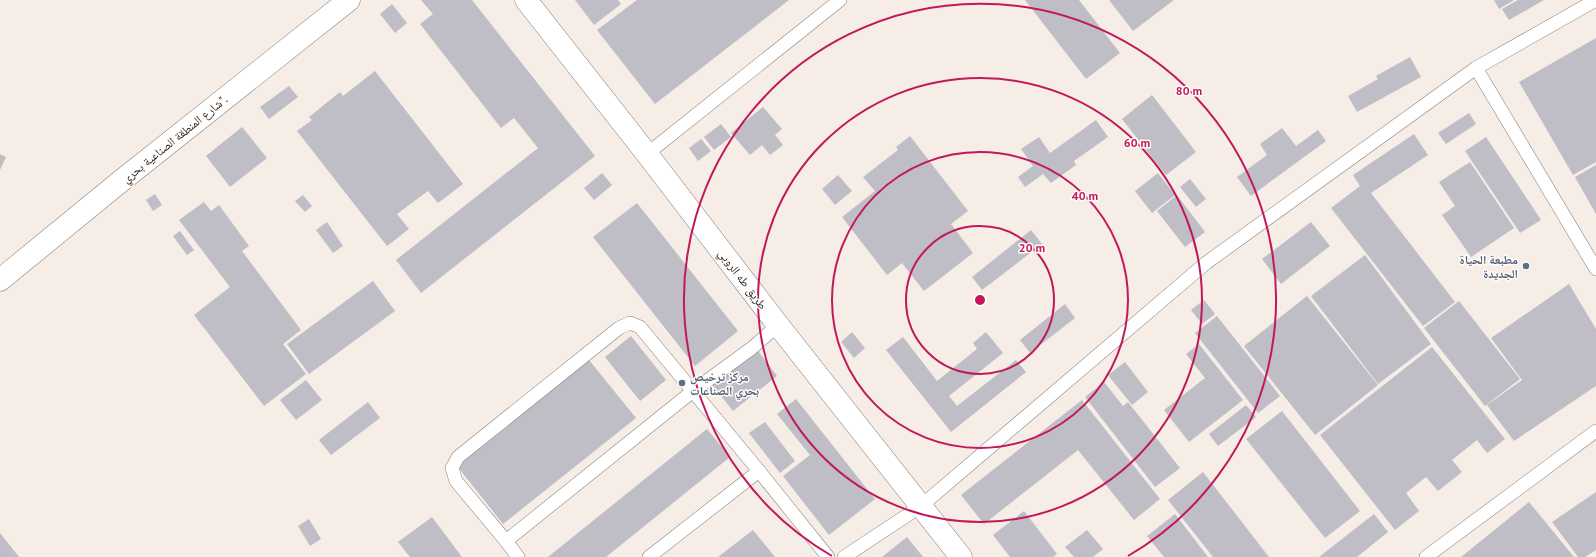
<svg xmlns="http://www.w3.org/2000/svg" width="1596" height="557" viewBox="0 0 1596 557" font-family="'PT Sans','Noto Naskh Arabic',sans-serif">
  <rect width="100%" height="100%" fill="#f5ede6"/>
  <g fill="#bfbdc6">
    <polygon points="421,0 472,0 595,156 421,293 396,260 538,148 514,118 501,128 420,24 433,14"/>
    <polygon points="575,0 618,0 621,4 594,25"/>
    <polygon points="637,0 789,0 655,104 597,30"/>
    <polygon points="1025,0 1079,0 1120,53 1086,79"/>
    <polygon points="1109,0 1174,0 1133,31"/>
    <polygon points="1494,0 1514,0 1499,9"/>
    <polygon points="1518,0 1544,0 1509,20 1502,9"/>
    <polygon points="392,4 407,23 395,33 380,14"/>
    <polygon points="1596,38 1596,162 1573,175 1519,82"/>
    <polygon points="1410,57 1421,77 1357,112 1348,96 1378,79 1376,76"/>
    <polygon points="375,71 463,184 438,203 428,191 397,214 409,229 387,246 297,131 312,120 309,117 340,92 343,96"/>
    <polygon points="289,86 298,97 269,119 260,107"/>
    <polygon points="1152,95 1196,152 1166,175 1122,119"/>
    <polygon points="763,107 782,129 775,135 783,145 770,155 762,145 750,155 731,133"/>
    <polygon points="1469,113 1476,124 1446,144 1438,133"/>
    <polygon points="1096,120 1108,137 1074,161 1076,165 1051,183 1043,174 1025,187 1018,177 1033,166 1021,149 1039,137 1050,153"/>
    <polygon points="721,124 731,137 714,150 704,137"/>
    <polygon points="242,127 267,158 230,187 206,156"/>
    <polygon points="1282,128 1296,146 1318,130 1326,141 1251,196 1237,177 1267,155 1260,144"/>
    <polygon points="1414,134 1428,155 1371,193 1455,302 1423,326 1331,208 1360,186 1353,175"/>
    <polygon points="910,136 968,211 951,224 973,253 924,291 902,263 887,275 842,217 875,191 863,177 898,150 896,147"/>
    <polygon points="1486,137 1541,220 1520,233 1465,151"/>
    <polygon points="701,139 711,151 698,161 689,148"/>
    <polygon points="0,154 6,157 0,170"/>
    <polygon points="1470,162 1514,228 1471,257 1442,215 1455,206 1439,182"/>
    <polygon points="1596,165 1596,214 1575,177"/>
    <polygon points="602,173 612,185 594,200 584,188"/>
    <polygon points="1158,173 1175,195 1152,213 1135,191"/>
    <polygon points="838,175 852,191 835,205 822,189"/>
    <polygon points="1190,179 1206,199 1196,207 1180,187"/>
    <polygon points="155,194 162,205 153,211 146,200"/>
    <polygon points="303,195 312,206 305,212 295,201"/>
    <polygon points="1177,195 1205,232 1185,247 1157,211"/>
    <polygon points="204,202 211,211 219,205 249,246 242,251 301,330 283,344 306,374 264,406 194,315 230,287 179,220"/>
    <polygon points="637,203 738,331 695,366 593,237"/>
    <polygon points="327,222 343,246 333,253 316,230"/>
    <polygon points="1311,222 1330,246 1281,284 1262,259"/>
    <polygon points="1031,230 1042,244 982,290 972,277"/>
    <polygon points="180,231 194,250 187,255 173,236"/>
    <polygon points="1365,255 1431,344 1378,384 1311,296"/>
    <polygon points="373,281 395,311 309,374 287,344"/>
    <polygon points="1569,284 1596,329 1596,386 1514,441 1487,405 1522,380 1491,338"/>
    <polygon points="1307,296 1378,385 1315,435 1244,346"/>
    <polygon points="1204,300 1215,314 1202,324 1191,310"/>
    <polygon points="1459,301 1520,379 1485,406 1424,328"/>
    <polygon points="1065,304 1075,318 1030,353 1020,340"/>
    <polygon points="1217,316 1280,396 1258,413 1195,333"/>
    <polygon points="852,332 865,348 854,358 841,342"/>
    <polygon points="986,332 1003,353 949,396 957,406 1016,360 1026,372 951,432 886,350 903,337 937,381 977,349 973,343"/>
    <polygon points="631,336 666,380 640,401 605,357"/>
    <polygon points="1199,344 1243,400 1189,442 1164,410 1205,378 1186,354"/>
    <polygon points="1432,347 1505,439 1487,453 1477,440 1452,460 1462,472 1438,491 1426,477 1406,493 1419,511 1395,530 1320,435"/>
    <polygon points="756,348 777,376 733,411 711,383"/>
    <polygon points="589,360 636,418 503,524 457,466"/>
    <polygon points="1125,362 1148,392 1132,405 1108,375"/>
    <polygon points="306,380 322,400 296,420 280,400"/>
    <polygon points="1104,382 1123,406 1128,402 1180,468 1155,487 1085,397"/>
    <polygon points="796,399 875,499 829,535 783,476 810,455 777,414"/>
    <polygon points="1082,400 1160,499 1134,520 1078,450 984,524 961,495"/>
    <polygon points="368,402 380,418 331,455 319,440"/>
    <polygon points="1246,405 1256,417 1218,446 1209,434"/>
    <polygon points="1282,411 1360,511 1325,538 1246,439"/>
    <polygon points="765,422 795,461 780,473 749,433"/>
    <polygon points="707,429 730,457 606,557 548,557"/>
    <polygon points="1203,472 1269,557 1213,557 1168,500"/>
    <polygon points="1596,492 1596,550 1585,557 1578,557 1552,522"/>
    <polygon points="1529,502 1574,557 1461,557"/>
    <polygon points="1024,511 1057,554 1053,557 1010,557 993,535"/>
    <polygon points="1175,514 1208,557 1164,557 1147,536"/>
    <polygon points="1374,514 1388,532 1357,557 1319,557"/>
    <polygon points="432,517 462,557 410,557 398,542"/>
    <polygon points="309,519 321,539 310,546 298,526"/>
    <polygon points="753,530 775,557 718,557"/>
    <polygon points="1087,530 1103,549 1093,557 1074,557 1065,547"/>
    <polygon points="0,533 19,557 0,557"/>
    <polygon points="907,537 923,557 882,557"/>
  </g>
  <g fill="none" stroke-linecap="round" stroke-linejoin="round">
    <defs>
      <g id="service">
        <polyline points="1476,68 1596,269"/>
        <polyline points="647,154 840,0"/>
        <polyline points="506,541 693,391 752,348 778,325"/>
        <polyline points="518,557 506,541 456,481 452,468 458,457 619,328 630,323 640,327 759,471 828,557"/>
        <polyline points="649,557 759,471"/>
        <polyline points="844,557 921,506 1206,263 1476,68 1596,0"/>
        <polyline points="1426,557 1596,431"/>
      </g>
      <polyline id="minor" points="526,0 647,154 778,325 961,557"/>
      <polyline id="tertiary" points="0,280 121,181 349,0"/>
    </defs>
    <use href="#service" stroke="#867f79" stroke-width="14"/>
    <use href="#minor" stroke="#867f79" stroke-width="23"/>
    <use href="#tertiary" stroke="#867f79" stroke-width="23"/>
    <use href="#service" stroke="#fff" stroke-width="13"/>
    <use href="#minor" stroke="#fff" stroke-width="22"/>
    <use href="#tertiary" stroke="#fff" stroke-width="22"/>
  </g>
  <g fill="none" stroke="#c2185b" stroke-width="2">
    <circle cx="980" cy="300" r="74"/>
    <circle cx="980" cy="300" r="148"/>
    <circle cx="980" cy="300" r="222"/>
    <path d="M832 556A296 296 0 1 1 1128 556"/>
  </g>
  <g fill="#5c6f8a" stroke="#fffcf9" stroke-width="1.5">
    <circle cx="1526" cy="266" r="4"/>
    <circle cx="682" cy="383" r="4"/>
  </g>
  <g text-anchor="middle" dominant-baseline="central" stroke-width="3" stroke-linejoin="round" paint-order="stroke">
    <g font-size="12" fill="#292624" stroke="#fffcf9">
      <text transform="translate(174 139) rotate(-39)">شارع المنطقة الصناعية بحري".</text>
      <text transform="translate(743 279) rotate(53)">طريق طه الروبي</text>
    </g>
    <g font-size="12" font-weight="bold" fill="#4e5e75" stroke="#fffcf9" text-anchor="end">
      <text x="1518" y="259">مطبعة الحياة<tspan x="1518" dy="14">الجديدة</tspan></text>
      <text x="690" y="376" text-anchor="start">مركز ترخيص<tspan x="690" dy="14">بحري الصناعات</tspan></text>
    </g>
  </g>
  <circle cx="980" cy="300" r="6" fill="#c2185b" stroke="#fffcf9" stroke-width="2"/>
  <g font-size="12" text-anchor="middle" font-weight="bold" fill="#c2185b" stroke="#fffcf9" stroke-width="3" stroke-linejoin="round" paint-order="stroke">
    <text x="1189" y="95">80 m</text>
    <text x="1137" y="147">60 m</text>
    <text x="1085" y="200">40 m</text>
    <text x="1032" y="252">20 m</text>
  </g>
</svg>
